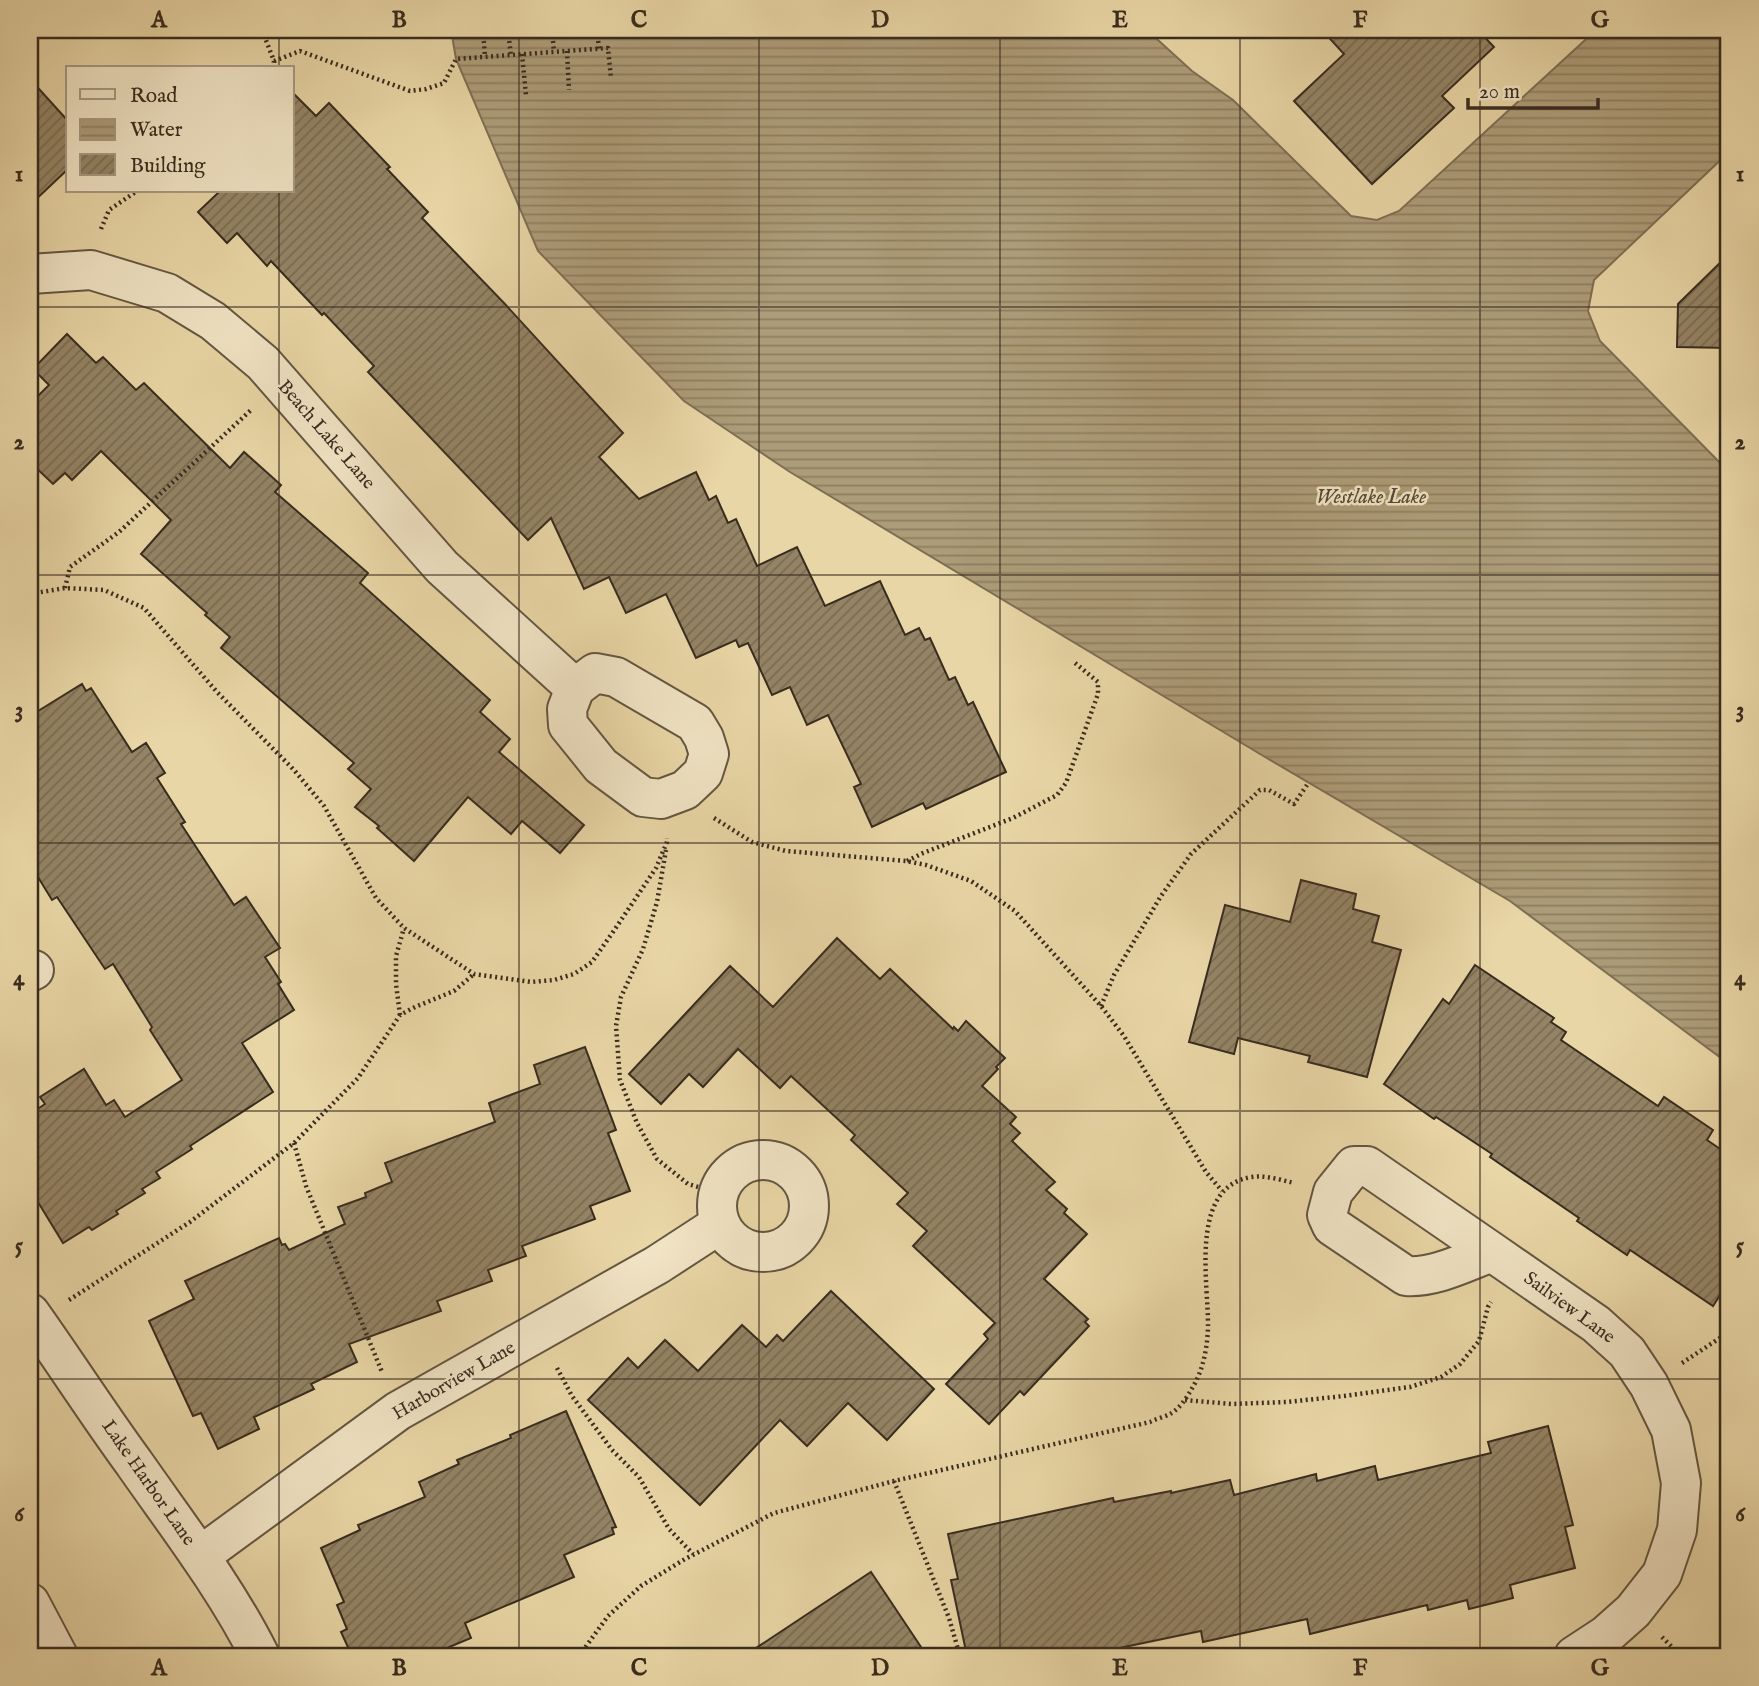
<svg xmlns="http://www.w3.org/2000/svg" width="1759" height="1686" viewBox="0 0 1759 1686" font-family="'IM FELL English',serif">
  <defs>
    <pattern id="water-rules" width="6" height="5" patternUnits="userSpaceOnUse" patternTransform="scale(1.75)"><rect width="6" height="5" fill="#ad9c78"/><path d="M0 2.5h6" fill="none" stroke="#8e7f62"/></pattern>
    <pattern id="building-hatch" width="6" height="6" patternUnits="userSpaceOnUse" patternTransform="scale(1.75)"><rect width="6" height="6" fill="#948465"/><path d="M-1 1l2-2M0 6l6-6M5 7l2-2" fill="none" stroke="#7a6c53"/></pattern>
  </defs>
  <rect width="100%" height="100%" fill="#e9d6a6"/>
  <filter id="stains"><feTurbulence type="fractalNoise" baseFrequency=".00286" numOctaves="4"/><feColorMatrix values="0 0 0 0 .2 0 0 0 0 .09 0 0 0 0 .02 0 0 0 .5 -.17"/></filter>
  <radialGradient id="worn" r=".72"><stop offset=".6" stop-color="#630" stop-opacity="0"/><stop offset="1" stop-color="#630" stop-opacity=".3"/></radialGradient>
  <polygon fill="url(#water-rules)" stroke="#7e6f54" stroke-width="2" points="451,30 1147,30 1192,71 1233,100 1351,216 1377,220 1399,211 1596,30 1729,30 1729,152 1594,280 1588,311 1600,341 1729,472 1729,1064 1510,901 1260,754 790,472 684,401 538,251 456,59"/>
  <g fill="url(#building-hatch)" stroke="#382c1f" stroke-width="2">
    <polygon points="1322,30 1478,30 1494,47 1442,96 1454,108 1372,184 1294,101 1344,54"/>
    <polygon points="30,79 68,121 68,169 30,205"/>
    <polygon points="292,92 316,116 329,103 390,167 387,169 428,212 422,218 504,303 623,433 599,457 639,499 696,472 709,500 716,496 728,523 736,519 757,566 797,547 825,606 880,581 905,635 919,628 925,640 930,638 949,680 955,677 968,705 973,702 1006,772 926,809 923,803 872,827 854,787 861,784 828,715 807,725 790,687 772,695 748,643 739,647 736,640 696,658 666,594 626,613 609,577 584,589 551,518 528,540 368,372 374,366 324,313 322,315 271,261 267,266 237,233 227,243 198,212 220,191 292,191"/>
    <polygon points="1729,254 1729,348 1677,347 1678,304"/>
    <polygon points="67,334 96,363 103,357 136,390 144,383 230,468 244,452 281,485 275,492 368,573 360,583 490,700 480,712 510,739 499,752 584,825 560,853 522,821 511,834 468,797 414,861 377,828 379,826 355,807 371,789 348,769 354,763 221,648 230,637 205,615 207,613 141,554 171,520 101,451 72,480 65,473 53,484 30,462 30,404 49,385 33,369"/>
    <polygon points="82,684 86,691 91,688 132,752 146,743 165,773 157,778 185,822 181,824 234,905 246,897 280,948 265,957 281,982 278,984 294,1010 242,1043 273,1092 190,1146 192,1149 156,1172 160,1178 142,1189 145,1193 116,1211 118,1214 92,1230 89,1227 63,1243 30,1189 30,1114 45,1104 40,1097 84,1069 106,1105 114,1100 125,1117 182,1080 150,1030 152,1027 113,964 105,969 57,897 52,900 30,864 30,716"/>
    <polygon points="1301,880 1356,894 1353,909 1379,916 1372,942 1401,950 1367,1077 1308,1062 1310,1056 1238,1038 1234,1054 1189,1042 1225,905 1290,922"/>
    <polygon points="837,938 880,979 890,969 953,1029 954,1027 958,1031 966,1021 1005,1058 996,1067 998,1069 982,1086 1016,1117 1010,1124 1020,1133 1012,1141 1055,1182 1046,1190 1067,1209 1064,1213 1087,1234 1044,1279 1088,1319 1085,1322 1089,1326 1024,1395 1020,1391 989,1424 946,1384 988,1339 984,1334 995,1323 913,1246 927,1231 897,1204 908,1193 851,1140 855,1135 791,1076 780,1088 738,1049 703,1087 689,1074 661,1104 629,1074 730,966 773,1007"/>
    <polygon points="1475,965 1554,1018 1551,1022 1566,1032 1561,1040 1658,1106 1664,1097 1713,1130 1707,1140 1729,1155 1729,1281 1713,1306 1630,1250 1627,1255 1577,1221 1579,1218 1490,1157 1492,1154 1436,1117 1434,1119 1384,1084 1443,999 1449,1004"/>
    <polygon points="585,1047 616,1130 608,1133 630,1191 590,1206 595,1219 522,1246 526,1256 488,1270 492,1281 437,1301 441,1311 349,1344 357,1362 311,1384 314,1389 254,1417 259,1429 218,1449 201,1413 193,1416 149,1321 194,1299 185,1281 279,1238 282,1245 285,1244 289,1250 345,1224 338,1207 366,1197 365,1193 392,1182 385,1163 495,1122 489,1103 540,1084 534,1065"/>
    <polygon points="831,1291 934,1389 887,1440 848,1403 807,1446 780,1420 700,1505 588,1400 628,1358 638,1368 665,1340 698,1371 742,1325 766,1347 777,1335 783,1341"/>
    <polygon points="566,1411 616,1527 612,1528 614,1534 564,1555 574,1577 465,1623 471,1638 428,1656 352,1656 341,1632 347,1629 337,1605 344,1602 321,1548 360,1530 358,1525 425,1497 419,1482 459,1464 457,1460 511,1438 510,1435"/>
    <polygon points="1548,1426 1573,1525 1565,1527 1575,1568 1510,1585 1513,1598 1469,1609 1467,1600 1428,1610 1427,1605 1310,1634 1307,1619 1203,1642 1201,1631 1086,1655 1085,1649 1049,1656 967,1656 951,1580 958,1579 948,1534 1113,1498 1114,1502 1171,1491 1171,1493 1230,1480 1234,1495 1316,1474 1317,1481 1375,1466 1378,1480 1491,1453 1488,1442"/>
    <polygon points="871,1572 927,1656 744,1656"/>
  </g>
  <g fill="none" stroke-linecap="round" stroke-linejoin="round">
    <defs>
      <g id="minor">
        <polyline points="30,274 91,270 167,293 213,321 263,363 442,567 575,688"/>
        <polygon points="595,673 616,677 695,723 704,738 709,754 703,773 685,790 661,799 643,797 601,766 568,725 567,709 575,688"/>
        <polyline points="30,972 34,970"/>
        <circle cx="763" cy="1206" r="46"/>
        <path d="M1492,1252C1465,1262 1435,1278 1406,1276L1332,1226L1327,1215L1333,1192L1354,1166H1367L1492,1252L1596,1324L1627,1352L1649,1385L1671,1430L1681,1483L1677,1530L1662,1574L1633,1611L1606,1635L1574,1656"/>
        <path d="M30,1313C65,1362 98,1414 134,1463C178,1526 226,1588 260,1656"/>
        <polyline points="200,1556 398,1411 657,1265 720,1224"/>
      </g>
      <polyline id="tertiary" points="30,1603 58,1656"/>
    </defs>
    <use href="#minor" stroke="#645641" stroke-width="42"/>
    <use href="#tertiary" stroke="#645641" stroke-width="42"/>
    <g stroke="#382c1f" stroke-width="4.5" stroke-dasharray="2 3.5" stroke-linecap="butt">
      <polyline points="262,30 274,61 273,68"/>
      <polyline points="483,30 485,57"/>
      <polyline points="508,30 511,56"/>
      <polyline points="552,30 554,52"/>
      <polyline points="597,30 599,49"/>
      <polyline points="567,51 569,90"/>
      <polyline points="522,54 526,95"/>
      <polyline points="274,61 300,51 410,91 426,89 444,83 456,59 608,48 611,78"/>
      <polyline points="101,229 109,210 137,191"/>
      <polyline points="65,588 70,567 119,532 251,410"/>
      <polyline points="30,594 65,588 104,590 144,608 217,692 294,770 324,806 376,898 404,928 474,974 531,982 554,980 574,974 592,962 613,932 656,868 667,842 667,838"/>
      <polyline points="714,818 752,842 786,851 906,861 926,865 971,881 1015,911 1101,1006 1124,1036 1206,1172 1222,1191"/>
      <polyline points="666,850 657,902 643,949 621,997 616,1026 620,1080 637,1123 657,1159 688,1184 698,1187"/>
      <polyline points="907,861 923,853 1013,818 1057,795 1066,783 1098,694 1098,682 1074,662"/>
      <polyline points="1101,1006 1114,975 1161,896 1191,854 1260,790 1269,790 1294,804 1309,782"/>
      <polyline points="400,1015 396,984 396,956 404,928"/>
      <polyline points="294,1143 306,1186 382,1372"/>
      <polyline points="69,1300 190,1222 294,1143 358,1078 400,1015 415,1007 454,991 474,974"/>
      <polyline points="1682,1363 1729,1332"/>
      <polyline points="557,1368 572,1396 612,1450 639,1477 669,1529 693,1554"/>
      <polyline points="1185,1400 1231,1404 1287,1402 1344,1396 1410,1387 1441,1377 1460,1364 1479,1341 1488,1307 1491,1302"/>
      <polyline points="894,1481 949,1618 960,1656"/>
      <polyline points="1662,1637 1681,1656"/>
      <path d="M579,1656L608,1616L641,1586L685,1559L774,1513L894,1481L1150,1422C1156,1419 1164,1417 1170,1414C1179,1409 1186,1399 1191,1390C1203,1371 1207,1350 1208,1328C1209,1284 1188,1186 1252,1177C1266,1175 1281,1180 1294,1183"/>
    </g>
    <use href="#minor" stroke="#f1e4c5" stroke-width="38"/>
    <use href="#tertiary" stroke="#f1e4c5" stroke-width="38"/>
  </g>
  <path fill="none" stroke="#382c1f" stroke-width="2" stroke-opacity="0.55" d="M279,30V68M519,30V1656M759,30V1656M1000,30V1656M1240,30V1656M1480,30V1656M279,191V1656M30,307H1729M30,575H1729M30,843H1729M30,1111H1729M30,1379H1729"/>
  <g text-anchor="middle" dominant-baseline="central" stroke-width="5" stroke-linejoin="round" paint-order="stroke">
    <g font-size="19" fill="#382c1f" stroke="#f1e4c5">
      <text transform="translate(326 435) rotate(49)">Beach Lake Lane</text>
      <text transform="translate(1569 1308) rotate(36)">Sailview Lane</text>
      <text transform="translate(454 1381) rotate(-30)">Harborview Lane</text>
      <text transform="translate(148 1483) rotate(55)">Lake Harbor Lane</text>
    </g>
    <g font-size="21" font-style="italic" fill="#554835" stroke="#f1e4c5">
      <text x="1371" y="497">Westlake Lake</text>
    </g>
  </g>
  <rect width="1759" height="1686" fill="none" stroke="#e9d6a6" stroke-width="77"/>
  <rect x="66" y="66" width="228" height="126" fill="#f1e4c5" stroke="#a79a83" stroke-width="2"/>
  <rect x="80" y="89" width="35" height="10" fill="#f1e4c5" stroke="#a79a83" stroke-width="2"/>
  <text x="130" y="102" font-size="21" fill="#382c1f">Road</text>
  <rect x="80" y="119" width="35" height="21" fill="url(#water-rules)" stroke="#a79a83" stroke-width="2"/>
  <text x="130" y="136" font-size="21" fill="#382c1f">Water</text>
  <rect x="80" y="154" width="35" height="21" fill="url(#building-hatch)" stroke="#a79a83" stroke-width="2"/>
  <text x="130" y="172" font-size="21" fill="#382c1f">Building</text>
  <path d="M1468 98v10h130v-10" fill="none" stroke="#382c1f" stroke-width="3.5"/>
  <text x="1479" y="98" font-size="21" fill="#382c1f" stroke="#f1e4c5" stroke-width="5" paint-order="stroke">20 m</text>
  <rect x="38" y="38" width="1682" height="1610" fill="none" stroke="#382c1f" stroke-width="2.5"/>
  <g font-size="23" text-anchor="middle" font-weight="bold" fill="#382c1f">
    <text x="159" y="27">A</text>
    <text x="399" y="27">B</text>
    <text x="639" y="27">C</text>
    <text x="880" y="27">D</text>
    <text x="1120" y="27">E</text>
    <text x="1360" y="27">F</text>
    <text x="1600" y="27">G</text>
    <text x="19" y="181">1</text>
    <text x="1740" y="181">1</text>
    <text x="19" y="449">2</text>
    <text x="1740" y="449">2</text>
    <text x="19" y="717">3</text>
    <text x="1740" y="717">3</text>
    <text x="19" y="985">4</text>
    <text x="1740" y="985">4</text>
    <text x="19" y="1253">5</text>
    <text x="1740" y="1253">5</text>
    <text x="19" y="1521">6</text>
    <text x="1740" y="1521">6</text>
    <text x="159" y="1675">A</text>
    <text x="399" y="1675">B</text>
    <text x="639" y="1675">C</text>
    <text x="880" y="1675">D</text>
    <text x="1120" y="1675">E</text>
    <text x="1360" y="1675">F</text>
    <text x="1600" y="1675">G</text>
  </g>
  <rect width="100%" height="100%" filter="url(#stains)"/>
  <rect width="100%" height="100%" fill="url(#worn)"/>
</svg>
